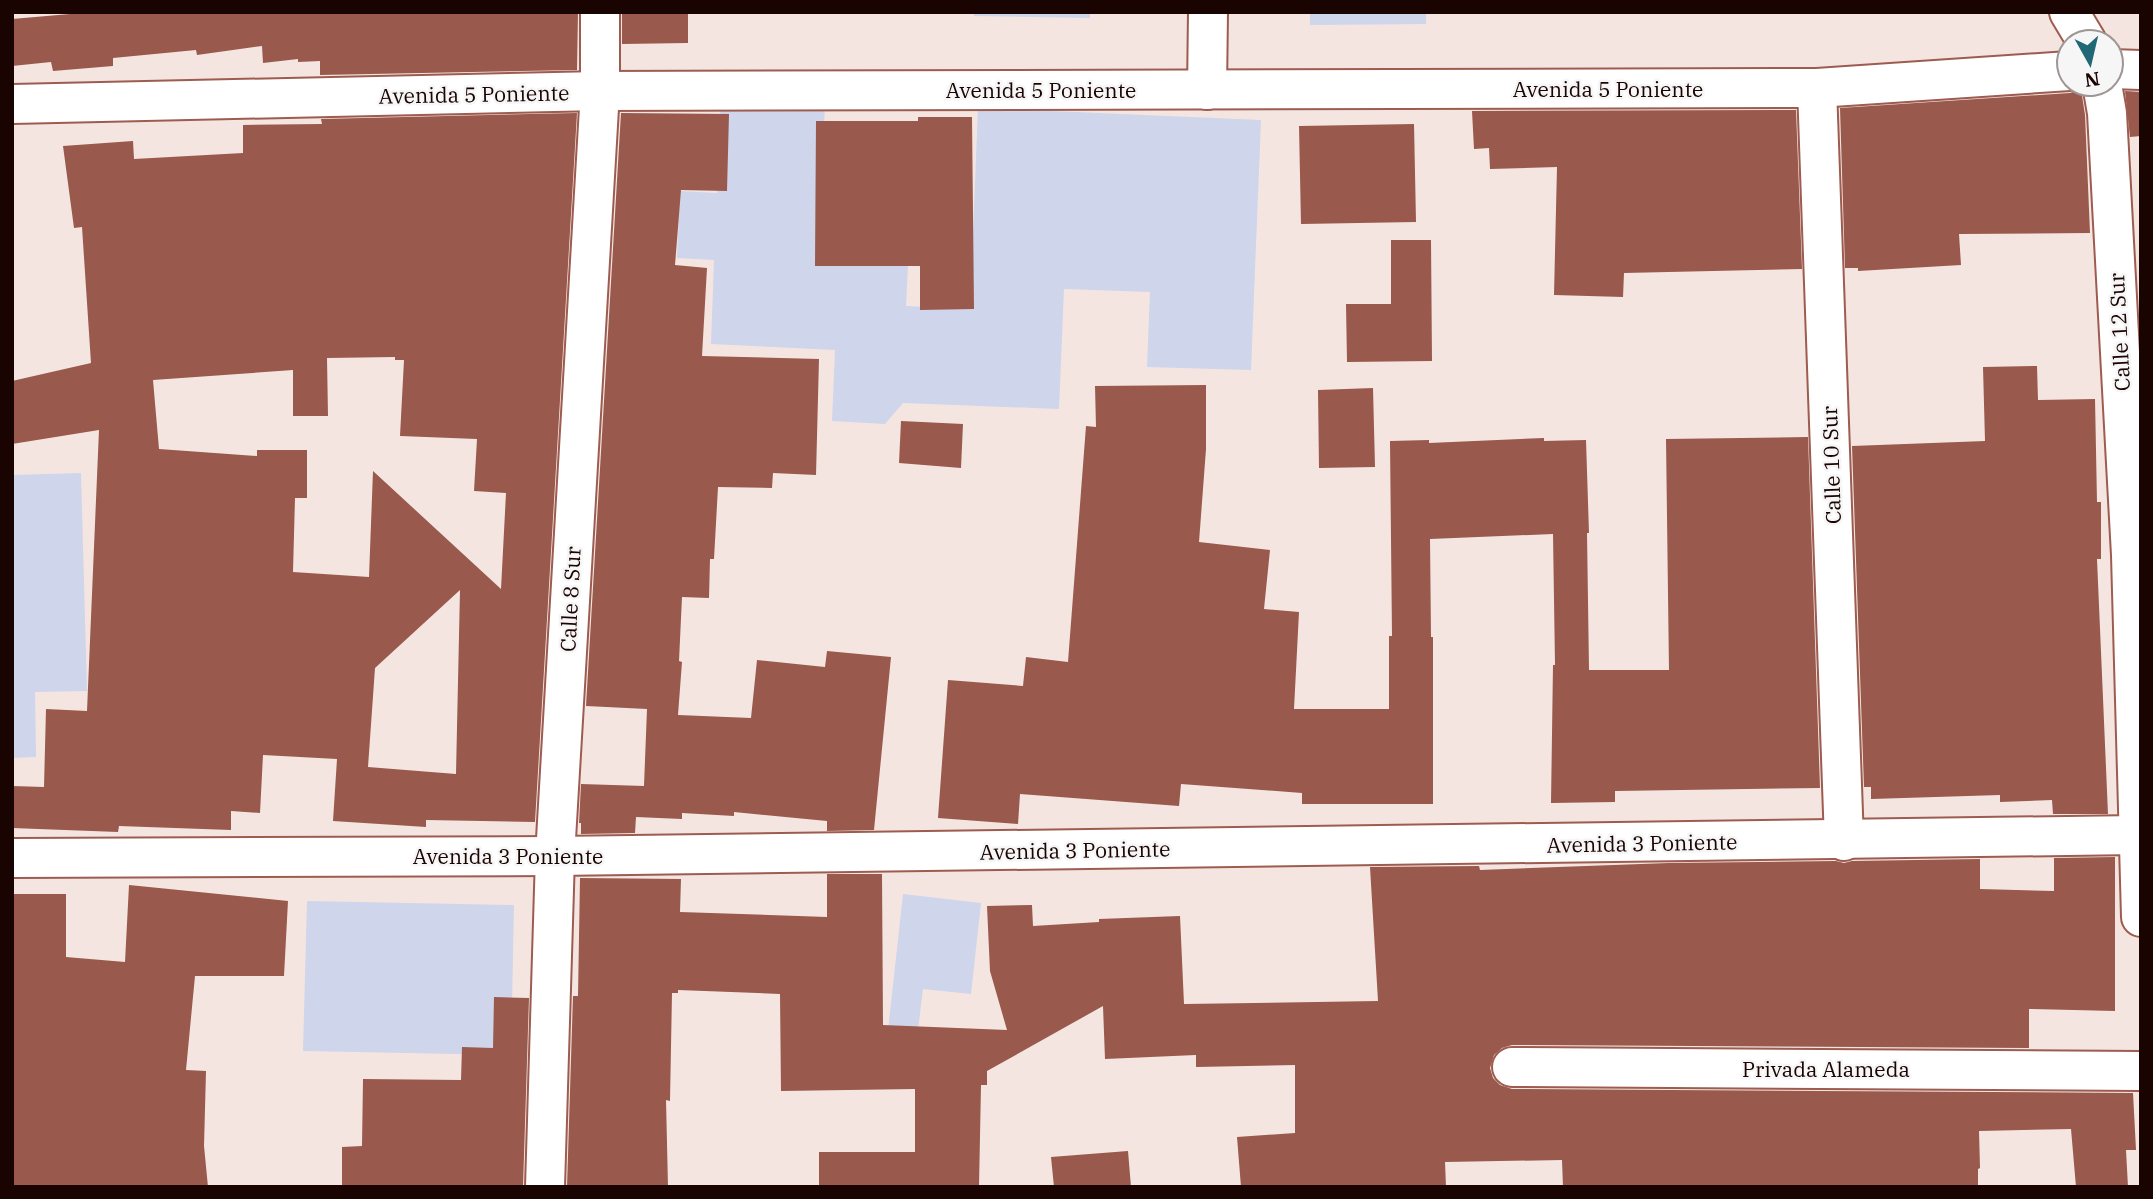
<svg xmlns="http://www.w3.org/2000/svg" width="2153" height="1199" viewBox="0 0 2153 1199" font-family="'IBM Plex Serif',serif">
  <rect width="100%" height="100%" fill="#f4e5e1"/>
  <g fill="#cfd5eb">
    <polygon points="974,12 1090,12 1090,18 974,16"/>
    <polygon points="1310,12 1426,12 1426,24 1310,25"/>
    <polygon points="721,97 825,101 819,261 908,265 906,306 970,309 978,108 1261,120 1251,370 1147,367 1150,292 1064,289 1059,409 903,403 885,424 832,421 835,350 711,344 714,260 677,258 680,191 717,193"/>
    <polygon points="81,473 87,691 35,692 36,757 12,758 12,475"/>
    <polygon points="903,894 981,903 971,994 923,989 913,1070 884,1067"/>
    <polygon points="307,901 514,905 511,1055 303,1051"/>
  </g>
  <g fill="#99594c" fill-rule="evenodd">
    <polygon points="93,12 578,12 577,70 320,75 320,61 298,62 298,59 263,63 262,46 197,55 196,50 113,58 113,66 53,71 51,62 12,66 12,19"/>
    <polygon points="622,12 688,12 688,43 622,44"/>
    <polygon points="2081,89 2085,115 2090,233 1959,234 1961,265 1858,271 1858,268 1845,268 1840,108 2070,93"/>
    <polygon points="2125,91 2141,92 2141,136 2130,137"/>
    <polygon points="1796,110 1802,269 1624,273 1623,297 1554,295 1557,167 1490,169 1489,148 1474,149 1472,111"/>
    <path d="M577,113L535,822L426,820V827L333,821L337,759L263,755L260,813L231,811V830L119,826L118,832L12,828V786L44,787L46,709L87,711L99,430L12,444V381L91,363L82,227L74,228L63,146L133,141L134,159L243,153V125L322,124L321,119ZM395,357V360H404L400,436L477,439L474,491L506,493L501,589L373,471L369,577L293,572L295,498H307V450H257V456L159,449L153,380L293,370V416H328L327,358ZM460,590L456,774L368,767L375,668Z"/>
    <polygon points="621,113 729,114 727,191 681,190 675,265 707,268 702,356 819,359 816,475 773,473 772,488 718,487 714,559 710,559 709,598 682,597 679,661 682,662 678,715 751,718 757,660 825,667 827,651 891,657 874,830 827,831 827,821 734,812 734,816 682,813 682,819 636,817 635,833 581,834 581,823 579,823 581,784 644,786 647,709 586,706"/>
    <polygon points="918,117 972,117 974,309 920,310 920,266 815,266 816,121 918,121"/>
    <polygon points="1414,124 1416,222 1301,224 1299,126"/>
    <polygon points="1391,240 1431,240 1432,361 1347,362 1346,304 1391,304"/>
    <polygon points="2037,366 2038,400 2095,399 2097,502 2101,502 2101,559 2097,559 2108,814 2053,814 2052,800 2000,802 2000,795 1871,799 1871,787 1864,787 1852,446 1985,441 1983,367"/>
    <polygon points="1206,385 1206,449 1199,542 1270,550 1264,609 1299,612 1294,709 1389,709 1389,636 1392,636 1390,441 1429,440 1429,443 1544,438 1544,441 1586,440 1589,533 1587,533 1589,670 1669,670 1666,439 1808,437 1820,788 1615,791 1615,802 1551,803 1553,665 1555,665 1553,534 1430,539 1431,637 1433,637 1433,804 1302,804 1302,793 1181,784 1179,806 1020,794 1018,824 938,818 948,680 1023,686 1026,657 1068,662 1086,426 1096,427 1095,386"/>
    <polygon points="1373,388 1375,467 1319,468 1318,390"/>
    <polygon points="901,421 963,424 961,468 899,463"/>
    <polygon points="2115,857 2115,1011 2029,1009 2029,1048 1512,1045 1502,1048 1494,1055 1490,1068 1493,1078 1500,1085 1512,1089 2133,1093 2136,1150 2126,1150 2128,1187 2076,1187 2071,1129 1979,1131 1980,1168 1978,1169 1978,1187 1563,1187 1562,1160 1445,1162 1446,1187 1241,1187 1237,1137 1295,1133 1295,1065 1196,1067 1196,1055 1105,1059 1103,1006 987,1071 987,1085 981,1085 979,1187 819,1187 819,1152 915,1152 915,1089 781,1091 780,994 678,990 678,993 672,993 670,1101 666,1100 668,1187 567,1187 573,996 578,996 580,878 681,879 680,912 827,917 827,874 882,874 883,1025 1007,1030 990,971 987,906 1032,905 1033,926 1099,922 1099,919 1180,916 1184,1004 1378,1001 1370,867 1479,866 1480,870 1669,863 1836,861 1844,863 1852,861 1980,859 1980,889 2054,891 2054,858"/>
    <polygon points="129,885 288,901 284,976 195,976 186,1070 206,1071 204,1146 208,1187 14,1187 12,1158 12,894 66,894 66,957 125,962"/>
    <polygon points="494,997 529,998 523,1187 342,1187 342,1147 362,1146 363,1079 461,1080 462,1047 493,1048"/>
    <polygon points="1128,1151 1131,1187 1054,1187 1051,1157"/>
  </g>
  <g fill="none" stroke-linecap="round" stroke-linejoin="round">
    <defs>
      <g id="minor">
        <polyline points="2069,12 2087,42"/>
        <polyline points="2111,69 2141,70"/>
        <polyline points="2102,84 2107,113 2131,555 2141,917"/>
        <polyline points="1817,88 1844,841"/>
        <polyline points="1207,90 1208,12"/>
        <polyline points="12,104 600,91 1817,88 2069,71"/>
        <polyline points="12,858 555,856 2137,835"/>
        <polyline points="1512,1067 2141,1071"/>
        <polyline points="545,1187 555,856 600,91 600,12"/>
      </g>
    </defs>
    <use href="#minor" stroke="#9d5c4f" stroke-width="42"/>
    <use href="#minor" stroke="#fff" stroke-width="38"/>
  </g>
  <g text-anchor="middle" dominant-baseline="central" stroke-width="5" stroke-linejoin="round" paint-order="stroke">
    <g font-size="21" fill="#1a0402" stroke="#f6f6f6">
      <text x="1608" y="89">Avenida 5 Poniente</text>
      <text x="1041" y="90">Avenida 5 Poniente</text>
      <text transform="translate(474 94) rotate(-1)">Avenida 5 Poniente</text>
      <text transform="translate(2119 332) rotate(-93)">Calle 12 Sur</text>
      <text transform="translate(1831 465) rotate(-92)">Calle 10 Sur</text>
      <text transform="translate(570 599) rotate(-87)">Calle 8 Sur</text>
      <text transform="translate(1642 843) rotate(-1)">Avenida 3 Poniente</text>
      <text transform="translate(1075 850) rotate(-1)">Avenida 3 Poniente</text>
      <text x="508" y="856">Avenida 3 Poniente</text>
      <text x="1826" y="1069">Privada Alameda</text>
    </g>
  </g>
  <rect width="2153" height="1199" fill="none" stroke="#1a0402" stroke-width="28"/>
  <g transform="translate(2090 63) rotate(172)"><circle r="33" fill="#f6f6f6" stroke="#9e9594" stroke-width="2"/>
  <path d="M0-5L12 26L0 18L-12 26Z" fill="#206875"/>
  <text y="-10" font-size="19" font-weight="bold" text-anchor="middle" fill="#1a0402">N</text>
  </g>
</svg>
